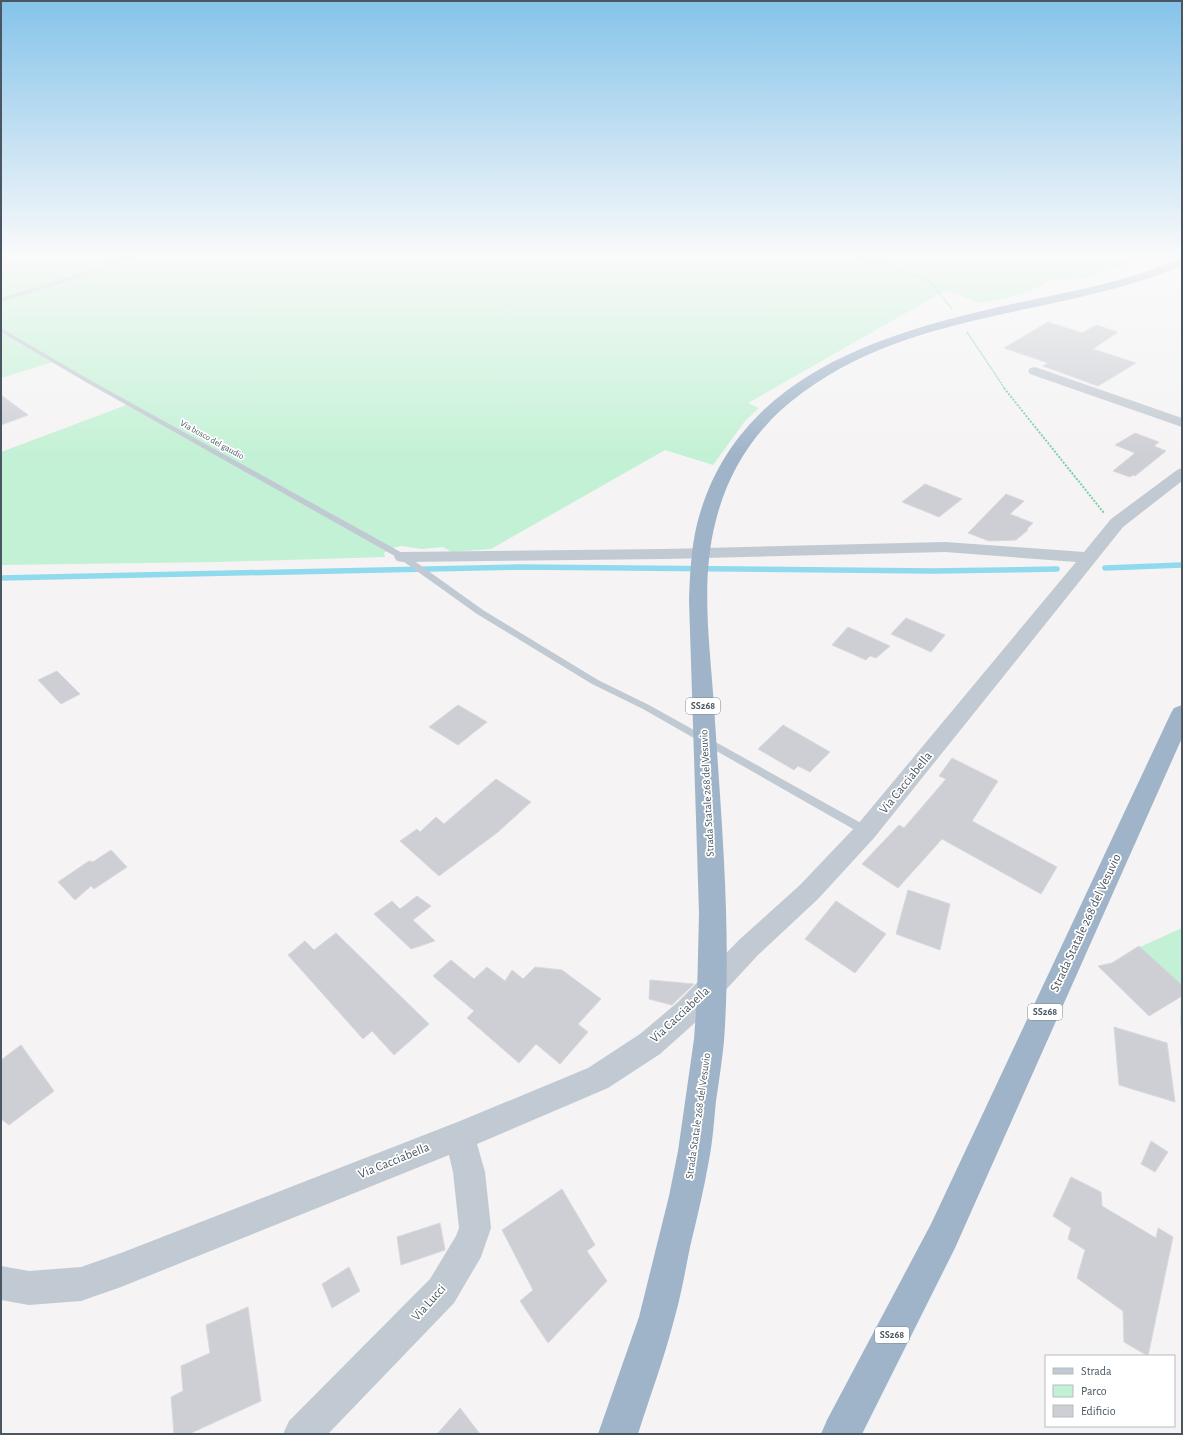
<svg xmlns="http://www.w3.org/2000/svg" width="1183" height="1435" viewBox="0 0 1183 1435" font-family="'Alegreya Sans',sans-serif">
  <rect width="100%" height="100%" fill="#f5f3f3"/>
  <g fill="#c3f1d5">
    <polygon points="1,255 1149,255 1140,260 1088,278 1051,281 1030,291 994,301 979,303 954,293 943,292 748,403 759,408 745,421 713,465 665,450 491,549 452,552 443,547 422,549 401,546 388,549 384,553 385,557 218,562 1,565 1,452 129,404 56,361 1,378"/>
    <polygon points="1182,928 1182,1042 1180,1023 1181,994 1171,976 1140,947"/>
  </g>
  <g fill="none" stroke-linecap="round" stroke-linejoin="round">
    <g stroke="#90daee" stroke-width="5.5">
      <polyline points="1105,568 1182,565"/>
      <polyline points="1,578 519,567 933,571 1057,569"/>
    </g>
  </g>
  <g fill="#cdcfd5" stroke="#d7d9de">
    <polygon points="1048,322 1082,333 1096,325 1118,332 1093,349 1136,363 1098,386 1043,366 1048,363 1004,348"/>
    <polygon points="1,395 28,415 1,425"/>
    <polygon points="1135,433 1159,442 1154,446 1166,451 1135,476 1133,475 1130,477 1113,471 1135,453 1115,445"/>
    <polygon points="925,484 962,499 939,517 902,502"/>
    <polygon points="1006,494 1024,501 1010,514 1033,523 1027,529 1028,530 1016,540 989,541 968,533"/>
    <polygon points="906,618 945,635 931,652 891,634"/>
    <polygon points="848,627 890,646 876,658 870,656 866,660 832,645"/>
    <polygon points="57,671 80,694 61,704 38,680"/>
    <polygon points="458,705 487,722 458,745 429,727"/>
    <polygon points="783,725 830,752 810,772 798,766 794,770 758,749"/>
    <polygon points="952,758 998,781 972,821 1057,867 1041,894 942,839 898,888 862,864 899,825 904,828 946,779 939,776"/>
    <polygon points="496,779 531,802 498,832 439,876 400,841 417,829 420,832 436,817 444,824"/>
    <polygon points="111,850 127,867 94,889 91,886 75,900 58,882 89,861 93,862"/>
    <polygon points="908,890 950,904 940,950 896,934"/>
    <polygon points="417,896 431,906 413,920 435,941 411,949 374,914 392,901 400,909"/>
    <polygon points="836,901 886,934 855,973 805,939"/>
    <polygon points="336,933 429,1024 394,1055 372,1031 363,1039 288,955 305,941 314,950"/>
    <polygon points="1139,946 1182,985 1182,996 1149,1016 1098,966 1112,963"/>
    <polygon points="451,960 474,979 487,967 505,981 512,970 523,979 535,967 562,970 601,999 578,1024 588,1032 560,1064 536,1044 519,1063 467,1018 474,1011 433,976"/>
    <polygon points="650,980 694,984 672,1005 649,999"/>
    <polygon points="1114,1027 1167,1043 1175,1102 1119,1085"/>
    <polygon points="21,1045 54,1091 9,1125 1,1119 1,1060"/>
    <polygon points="1151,1141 1168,1152 1155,1172 1141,1164"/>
    <polygon points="1071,1177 1101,1192 1102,1206 1156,1238 1158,1228 1173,1237 1148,1356 1124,1342 1123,1311 1077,1278 1085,1250 1068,1239 1071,1228 1053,1216"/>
    <polygon points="562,1189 595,1245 587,1251 607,1281 548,1343 520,1301 533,1290 502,1230"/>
    <polygon points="440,1223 445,1250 401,1265 397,1237"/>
    <polygon points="349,1267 360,1291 332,1308 322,1284"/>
    <polygon points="248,1307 261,1401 189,1434 174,1434 171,1397 183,1391 181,1366 210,1353 206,1325"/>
    <polygon points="460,1408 480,1434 437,1434"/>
  </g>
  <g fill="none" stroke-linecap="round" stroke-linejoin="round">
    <g stroke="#7ad0a6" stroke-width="1.5" stroke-dasharray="1.5 1" stroke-linecap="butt">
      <polyline points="853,255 919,276 930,282 952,309"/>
      <polyline points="967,332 1005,389"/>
    </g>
    <polyline stroke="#7ad0a6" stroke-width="2" stroke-dasharray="2 1.5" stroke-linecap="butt" points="1004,388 1104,513"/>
    <g fill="#c1cad2" fill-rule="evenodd">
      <polygon points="131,255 139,255 91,274 1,302 1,298 87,272"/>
      <polygon points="1,328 88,379 406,555 483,610 598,680 649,705 870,828 872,831 870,834 866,835 862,834 643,709 592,684 477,614 400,559 84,381 1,332"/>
    </g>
    <g fill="#c1cad2" fill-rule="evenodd">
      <polygon points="1035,367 1182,418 1182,427 1030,374 1028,371 1030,368"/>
      <polygon points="1182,468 1182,481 1123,527 874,838 818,899 758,955 698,1020 660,1054 608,1088 477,1144 485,1172 491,1228 481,1257 454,1303 328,1434 283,1434 289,1421 430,1279 456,1236 459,1228 453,1172 449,1155 121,1287 81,1301 29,1305 1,1300 1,1266 29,1271 81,1267 121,1253 460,1121 588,1068 640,1034 678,1002 740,939 800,885 858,824 1076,562 945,552 665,559 403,562 397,561 394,557 397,553 403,552 665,549 945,542 1084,552 1111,519 1177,470"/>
    </g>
    <g fill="#9fb4c9" fill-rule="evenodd">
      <path d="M1182,259V266C1058,317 913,310 802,393C759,424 729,468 716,520C700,580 710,645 714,706C721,817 732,930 724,1041C722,1061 719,1081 716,1101C714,1120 713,1140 709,1160C704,1189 697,1218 690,1247C685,1272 681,1296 674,1320C664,1359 650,1396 638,1434H598L639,1317L669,1196L678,1151L694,1039L697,997L699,913L689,600C690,574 691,549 697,524C742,348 938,321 1087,288C1109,283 1130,277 1151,270C1161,266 1171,261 1182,259Z"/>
      <polygon points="1182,705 1182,738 955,1248 862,1434 821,1434 827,1420 931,1224 1171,713 1174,708"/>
    </g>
  </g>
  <linearGradient id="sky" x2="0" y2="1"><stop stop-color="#85c3ea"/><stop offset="0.56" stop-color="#fafafa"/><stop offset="1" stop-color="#fafafa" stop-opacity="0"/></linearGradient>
  <rect width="1183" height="456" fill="url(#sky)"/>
  <g text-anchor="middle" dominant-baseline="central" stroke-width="3.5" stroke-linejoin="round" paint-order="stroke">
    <g font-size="9" fill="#4a5661" stroke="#fff">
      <text transform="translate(212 440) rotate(29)">Via bosco del gaudio</text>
    </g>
    <g fill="#fff" stroke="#808990" stroke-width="1">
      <rect x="686" y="698" width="34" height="16" rx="3"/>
      <rect x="1028" y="1004" width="34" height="16" rx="3"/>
      <rect x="875" y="1327" width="34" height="16" rx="3"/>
    </g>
    <g font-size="10" font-weight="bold" fill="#4a5661">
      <text x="703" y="706">SS268</text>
      <text x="1045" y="1012">SS268</text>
      <text x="892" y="1335">SS268</text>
    </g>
    <g font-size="11" fill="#4a5661" stroke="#fff">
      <text transform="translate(707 793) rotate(-93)">Strada Statale 268 del Vesuvio</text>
      <text transform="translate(698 1116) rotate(-82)">Strada Statale 268 del Vesuvio</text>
    </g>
    <g font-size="13" fill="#4a5661" stroke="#fff">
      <text transform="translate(906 783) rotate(-51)">Via Cacciabella</text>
      <text transform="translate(1086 923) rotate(-65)">Strada Statale 268 del Vesuvio</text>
      <text transform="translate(680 1015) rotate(-43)">Via Cacciabella</text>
      <text transform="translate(394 1161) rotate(-22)">Via Cacciabella</text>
      <text transform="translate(429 1303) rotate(-48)">Via Lucci</text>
    </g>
  </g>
  <rect width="1183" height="1435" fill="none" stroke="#4a5661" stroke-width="4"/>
  <rect x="1045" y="1355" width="130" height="72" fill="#ffffff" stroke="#b7bbc0"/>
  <rect x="1053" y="1368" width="20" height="6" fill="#c1cad2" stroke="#b7bbc0"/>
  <text x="1081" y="1375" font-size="12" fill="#4a5661">Strada</text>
  <rect x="1053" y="1385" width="20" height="12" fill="#c3f1d5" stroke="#b7bbc0"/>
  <text x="1081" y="1395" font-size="12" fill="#4a5661">Parco</text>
  <rect x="1053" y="1405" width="20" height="12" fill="#cdcfd5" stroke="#b7bbc0"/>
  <text x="1081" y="1415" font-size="12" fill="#4a5661">Edificio</text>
</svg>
